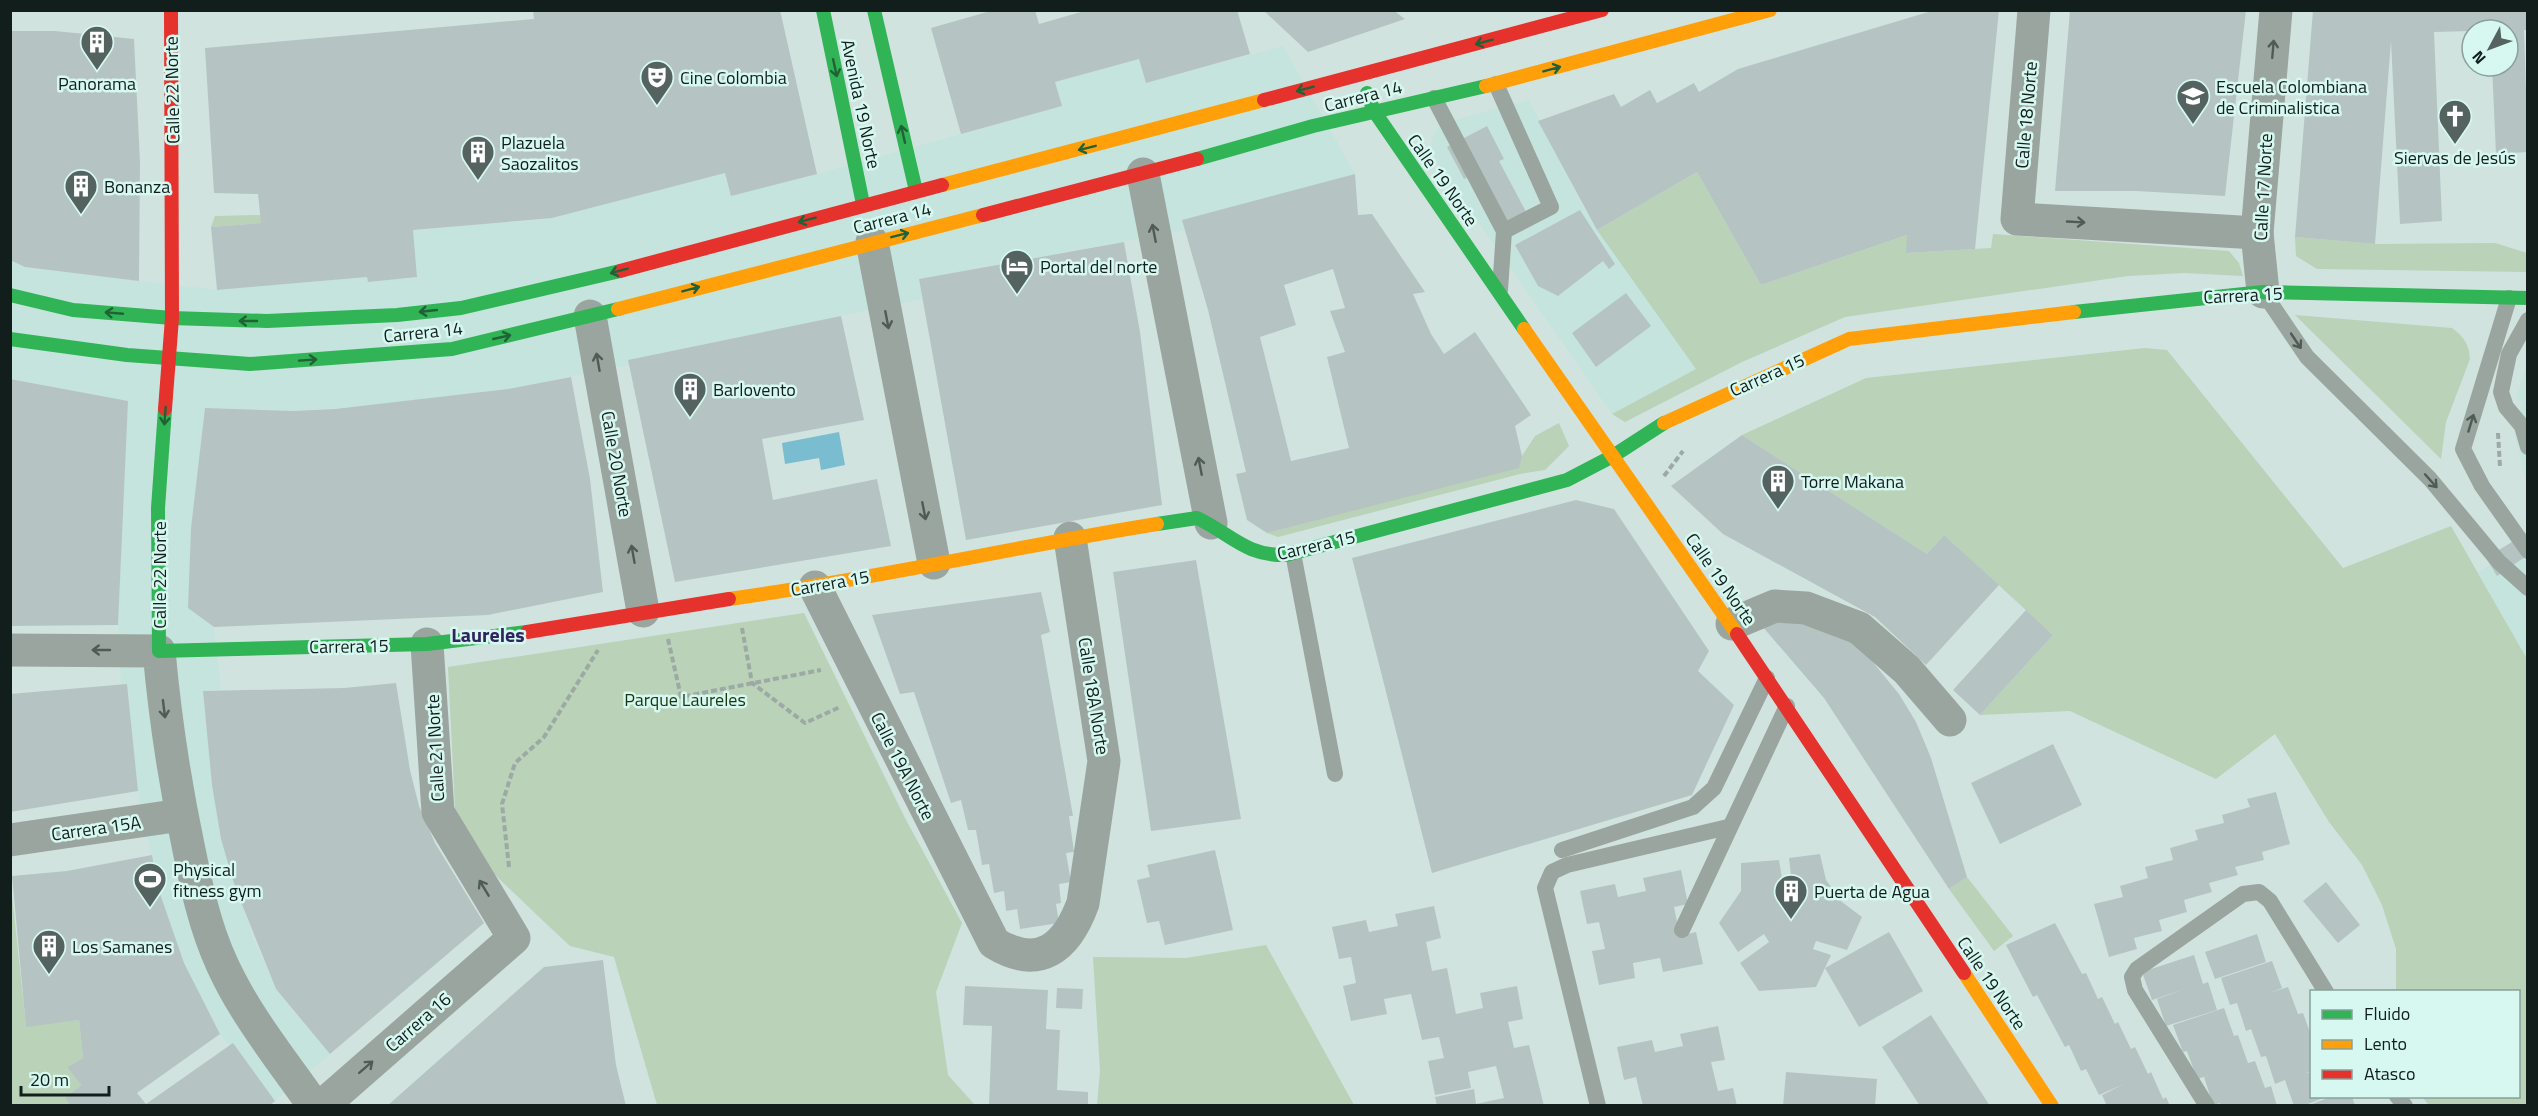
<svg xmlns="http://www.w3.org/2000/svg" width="2538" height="1116" viewBox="0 0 2538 1116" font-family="'Titillium Web',sans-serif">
  <rect width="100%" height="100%" fill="#d1e3df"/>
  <g fill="#c4e4dd">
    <polygon points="1283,46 1355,174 1183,220 1186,230 919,279 922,299 628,360 629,365 508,389 376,405 293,411 205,408 191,528 188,608 214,627 221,690 203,691 212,785 221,839 253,937 276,989 330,1054 275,1101 220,1034 184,963 157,885 138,791 127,684 121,685 118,625 128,401 11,379 10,260 25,267 217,290 367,277 369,282 417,277 413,230 552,218 725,173 817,174 1061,106 1055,82 1139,59 1146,83"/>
    <polygon points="1529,100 1584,208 1696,369 1612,414 1437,163 1431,144 1434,133 1443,123"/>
    <polygon points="2527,364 2527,486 2513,427 2523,402 2516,399"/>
    <polygon points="2527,544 2527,659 2478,572"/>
  </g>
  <g fill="#b9d2b8">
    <polygon points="1697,172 1761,285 1907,235 1907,253 1991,248 1993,234 2229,251 2239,263 2243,276 2184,273 2128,276 1845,317 1742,362 1625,422 1612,414 1696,369 1597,230"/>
    <polygon points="261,215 261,223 211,227 215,216"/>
    <polygon points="2295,237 2375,244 2495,243 2527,253 2527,272 2317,269 2296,256"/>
    <path d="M2295,315L2452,328C2464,337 2469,344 2470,359L2446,422L2441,459Z"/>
    <polygon points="2145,348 2167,350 2343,568 2451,526 2527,659 2527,1105 2429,1105 2422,1097 2518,1096 2518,992 2396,991 2396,949 2382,905 2362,865 2329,822 2275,734 2216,779 2070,711 1980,715 2053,635 1944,535 1927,554 1742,435 1866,378"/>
    <polygon points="1559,423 1569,446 1545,470 1520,474 1278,537 1267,533 1405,496 1522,456 1535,436"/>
    <polygon points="804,613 905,818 962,923 936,992 948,1075 975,1105 657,1105 614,957 570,946 538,916 493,873 455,808 448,667"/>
    <polygon points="10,876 26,1026 79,1020 83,1058 67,1067 81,1085 65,1098 71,1105 11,1106"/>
    <polygon points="1967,877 2013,936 1994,951 1949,889"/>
    <polygon points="1266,945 1354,1105 1097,1105 1100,1071 1093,957 1186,958"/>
  </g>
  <polygon fill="#7abcd0" points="839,432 845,465 821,470 819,458 785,464 782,443"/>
  <g fill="#b5c4c2" fill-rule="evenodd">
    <polygon points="533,10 780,10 817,174 731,196 725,173 552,218 413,230 417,277 368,282 367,277 217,290 211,227 261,223 258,194 214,193 205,48 534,19"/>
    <polygon points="994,10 1035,10 1039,24 1088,10 1237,10 1250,54 1146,83 1139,59 1055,82 1062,106 961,134 931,28"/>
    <polygon points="1263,10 1393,10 1405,19 1308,52"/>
    <polygon points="1935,10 1999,10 1975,249 1906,253 1907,235 1761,285 1697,172 1597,230 1538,121 1614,94 1621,107 1650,90 1657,103 1694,83 1699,92 1738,69"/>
    <polygon points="2070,10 2246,10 2225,196 2136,191 2055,191"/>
    <polygon points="2313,10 2528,10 2528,30 2524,30 2528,152 2496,154 2492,66 2508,66 2508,30 2434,32 2442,221 2400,224 2391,41 2375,244 2295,237"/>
    <polygon points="10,31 55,31 134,39 140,162 139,281 25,267 10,260"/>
    <polygon points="1487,126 1504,159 1499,161 1533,225 1503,241 1468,177 1464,179 1447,147"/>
    <path d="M1355,174L1358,215L1372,214L1425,292L1413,294L1431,334L1444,354L1475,332L1531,415L1515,426L1522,456L1519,468L1267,533L1247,520L1236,474L1246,472L1208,310L1182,220ZM1333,269L1345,308L1330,311L1345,352L1327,357L1349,448L1291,461L1260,337L1296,325L1284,285Z"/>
    <polygon points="1580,210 1615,264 1609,269 1603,261 1558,296 1538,286 1515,245"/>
    <polygon points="1124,242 1140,332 1162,505 966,540 919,279"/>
    <polygon points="1626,293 1651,326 1596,367 1572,333"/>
    <polygon points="841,316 864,420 762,439 773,500 877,479 891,546 675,582 628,360"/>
    <polygon points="571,377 590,479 603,592 488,615 214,627 188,608 191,528 205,408 293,411 335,409 508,389"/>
    <polygon points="10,379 128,401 118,625 10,626"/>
    <polygon points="1742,435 1927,554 1944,535 1999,585 1926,665 1875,617 1723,534 1671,486"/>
    <polygon points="1576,500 1614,509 1709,651 1698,671 1734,705 1692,795 1432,873 1352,558"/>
    <polygon points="2528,532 2528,555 2497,576 2486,558"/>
    <polygon points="1196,560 1241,819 1151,831 1113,572"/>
    <polygon points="1041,592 1050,632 1041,635 1073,816 1069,816 1074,852 1066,853 1071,882 1059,884 1061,903 1056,904 1059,923 1020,929 1017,909 1006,911 1004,891 994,893 989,864 982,865 976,830 968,830 961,800 951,803 914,692 900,694 872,615"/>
    <polygon points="2026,610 2053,635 1980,715 1953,690"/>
    <polygon points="1780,614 1853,638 1899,694 1916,722 1931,758 1967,877 1949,889 1824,698 1762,626"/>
    <polygon points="396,683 410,770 419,806 435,843 484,923 330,1054 276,989 235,887 221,839 212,785 203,691 344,688"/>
    <polygon points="127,684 138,791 10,812 10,694"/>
    <polygon points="2053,744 2082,805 2000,844 1971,783"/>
    <polygon points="2276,792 2290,844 2262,852 2264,860 2235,867 2238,875 2209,883 2212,892 2184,900 2187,912 2159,920 2162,931 2134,938 2137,949 2109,957 2094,904 2123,897 2120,886 2148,878 2145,867 2173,860 2170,848 2198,840 2195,830 2224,823 2222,815 2250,807 2247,799"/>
    <polygon points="1215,850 1233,930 1165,945 1159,921 1147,923 1137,880 1150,877 1147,865"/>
    <polygon points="1820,854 1826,880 1842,902 1862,917 1847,950 1816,941 1813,949 1831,955 1816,987 1759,991 1740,963 1769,942 1764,934 1738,952 1719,923 1741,891 1741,863 1779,860 1783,885 1792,884 1789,858"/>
    <polygon points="152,855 157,885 184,963 220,1034 137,1093 146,1104 233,1043 275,1101 269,1106 71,1106 65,1098 81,1085 67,1067 83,1058 79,1020 26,1027 12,876 67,871"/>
    <polygon points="1681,870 1688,904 1674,907 1680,936 1696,932 1703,964 1663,972 1660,958 1633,963 1635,978 1599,985 1592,951 1605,949 1599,922 1587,924 1580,891 1615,884 1618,897 1646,891 1643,878"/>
    <polygon points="2326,882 2360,925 2338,943 2303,901"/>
    <polygon points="1434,906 1441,938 1426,942 1432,971 1447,968 1456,1014 1483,1008 1480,993 1517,986 1523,1019 1508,1022 1514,1048 1529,1045 1544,1106 1437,1106 1435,1097 1474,1089 1476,1104 1504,1098 1496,1066 1468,1072 1471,1088 1435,1095 1428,1061 1444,1058 1439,1037 1422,1040 1411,994 1384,999 1387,1014 1351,1021 1343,986 1356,983 1351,957 1339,959 1332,927 1366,920 1369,932 1398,926 1395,914"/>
    <polygon points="2055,923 2082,974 2086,973 2098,999 2102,997 2115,1024 2118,1022 2131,1049 2135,1047 2148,1074 2151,1072 2163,1099 2166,1097 2170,1106 2107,1106 2102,1095 2124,1084 2099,1095 2086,1069 2081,1071 2069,1045 2065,1047 2037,995 2033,997 2006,945"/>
    <polygon points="1889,932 1923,991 1859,1027 1825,968"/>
    <polygon points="2257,934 2266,962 2215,979 2205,952"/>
    <polygon points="2194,955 2203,984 2208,982 2217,1010 2166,1026 2157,999 2185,989 2152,1000 2142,972"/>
    <polygon points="603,960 616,1065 626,1106 387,1106 544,967"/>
    <polygon points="2272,961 2282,988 2272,992 2288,987 2298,1014 2303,1013 2312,1038 2312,1071 2305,1073 2312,1072 2312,1096 2328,1096 2303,1106 2294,1106 2285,1080 2275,1084 2266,1056 2261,1057 2251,1029 2246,1031 2237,1003 2230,1005 2221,978"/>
    <polygon points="965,986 1048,990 1046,1029 1060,1030 1057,1090 1088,1092 1088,1106 989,1106 992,1026 963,1025"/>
    <polygon points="1057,988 1083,989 1082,1009 1056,1008"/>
    <polygon points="2224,1008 2234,1036 2238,1035 2248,1063 2255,1061 2265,1088 2271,1086 2277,1106 2220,1106 2220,1103 2213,1105 2204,1077 2213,1074 2197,1079 2187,1051 2183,1052 2173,1025"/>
    <polygon points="1931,1015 1990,1106 1920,1106 1882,1047"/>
    <polygon points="1718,1026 1725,1060 1711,1062 1718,1091 1733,1088 1737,1106 1643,1106 1636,1077 1624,1080 1617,1047 1652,1040 1655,1052 1683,1046 1680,1034"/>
    <polygon points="1786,1072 1877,1079 1875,1106 1783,1106"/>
    <polygon points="2333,1096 2352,1096 2355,1106 2307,1106"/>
  </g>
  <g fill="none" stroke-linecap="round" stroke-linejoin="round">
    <g stroke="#9da9a4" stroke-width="4" stroke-dasharray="6 3" stroke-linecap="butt">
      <polyline points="2498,433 2500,467"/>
      <polyline points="1664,476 1683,451"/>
      <polyline points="742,628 752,683 805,723 840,707"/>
      <polyline points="668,639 681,697 821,670"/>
      <polyline points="509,867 502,804 515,763 544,737 598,650"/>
    </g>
    <g stroke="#9aa59f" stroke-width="16">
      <polyline points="1496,84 1551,207 1504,231"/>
      <polyline points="1434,98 1504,231 1500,290"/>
      <polyline points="2263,292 2307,357 2430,479 2499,562 2528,588"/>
      <polyline points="2509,298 2463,449 2482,486 2528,551"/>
      <polyline points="2528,320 2509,354 2501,392 2506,407 2522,426 2528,447"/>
      <polyline points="1293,553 1335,774"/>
      <polyline points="1562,850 1693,807 1714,788 1767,678"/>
      <polyline points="1682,930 1787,706"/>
      <polyline points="2397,1096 2405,1106"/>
      <polyline points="1598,1106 1545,888 1552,872 1567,865 1728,827"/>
      <polyline points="2207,1106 2135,990 2132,977 2137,969 2243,894 2259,892 2270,901 2326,992"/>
    </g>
    <g stroke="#9aa59f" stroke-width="33">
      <polyline points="2034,10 2017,219 2257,233"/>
      <polyline points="1143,174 1211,523"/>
      <polyline points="872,242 934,563"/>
      <polyline points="2263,292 2257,233 2276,10"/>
      <polyline points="590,316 643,611"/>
      <path d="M815,587L994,943C1040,971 1067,947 1083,903L1104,761L1070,538"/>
      <polyline points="1732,624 1775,606 1806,608 1859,628 1907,670 1950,720"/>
      <path d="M10,650L159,651C165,718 175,784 189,850C197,889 205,927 222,964C245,1015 282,1060 314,1106"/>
      <polyline points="10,840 181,815"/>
      <polyline points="322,1106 514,938 438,812 427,644"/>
    </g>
    <g stroke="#30b455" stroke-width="14">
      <polyline points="823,10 863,204"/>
      <polyline points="874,10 916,191"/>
      <polyline points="1367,93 1374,111 1524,329"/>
      <polyline points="1197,159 1313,126 1486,86"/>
      <polyline points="10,295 73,310 172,318 267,321 397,315 461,308 620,271"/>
      <polyline points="2074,312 2263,292 2528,298"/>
      <polyline points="10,339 127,355 250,364 452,349 618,309"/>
      <polyline points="165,409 158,508 159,651 427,644 527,632"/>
      <path d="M1157,524L1197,518C1231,534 1245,556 1286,555L1567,480L1613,456L1664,423"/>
    </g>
    <g stroke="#ff9f0a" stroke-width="14">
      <polyline points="1486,86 1770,10"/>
      <polyline points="942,185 1264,100"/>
      <polyline points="618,309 983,215"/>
      <polyline points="1524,329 1737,634"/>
      <polyline points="1664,423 1849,339 2074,312"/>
      <path d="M729,599C873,579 1014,547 1157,524"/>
      <polyline points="1964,973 2052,1106"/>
    </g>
    <g stroke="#e5322d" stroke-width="14">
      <polyline points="1264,100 1602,10"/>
      <polyline points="983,215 1197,159"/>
      <polyline points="620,271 942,185"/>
      <polyline points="165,409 172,318 171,10"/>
      <polyline points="527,632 729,599"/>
      <polyline points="1737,634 1964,973"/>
    </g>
  </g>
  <defs><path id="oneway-shaft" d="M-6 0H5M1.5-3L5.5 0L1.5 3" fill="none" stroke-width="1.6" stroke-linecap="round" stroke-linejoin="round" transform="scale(1.5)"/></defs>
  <g stroke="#206236">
    <use href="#oneway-shaft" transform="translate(1484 42) rotate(165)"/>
    <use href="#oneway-shaft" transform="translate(835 68) rotate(78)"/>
    <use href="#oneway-shaft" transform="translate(1552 69) rotate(-15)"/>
    <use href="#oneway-shaft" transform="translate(1305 89) rotate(165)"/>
    <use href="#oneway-shaft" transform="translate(903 134) rotate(-103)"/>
    <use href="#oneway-shaft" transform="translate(1087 148) rotate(166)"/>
    <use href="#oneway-shaft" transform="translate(807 220) rotate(165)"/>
    <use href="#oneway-shaft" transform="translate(900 235) rotate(-14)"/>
    <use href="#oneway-shaft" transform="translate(619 271) rotate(165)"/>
    <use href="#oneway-shaft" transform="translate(691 289) rotate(-15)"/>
    <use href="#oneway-shaft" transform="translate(428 311) rotate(174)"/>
    <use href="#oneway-shaft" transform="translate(114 313) rotate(-175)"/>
    <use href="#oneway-shaft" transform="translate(248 321) rotate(-180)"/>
    <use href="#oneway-shaft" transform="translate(502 337) rotate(-13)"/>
    <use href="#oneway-shaft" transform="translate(308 360) rotate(-4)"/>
    <use href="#oneway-shaft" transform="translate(165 416) rotate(94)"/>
  </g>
  <g stroke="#4f5b57">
    <use href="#oneway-shaft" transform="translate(2273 49) rotate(-85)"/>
    <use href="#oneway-shaft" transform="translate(2076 222) rotate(3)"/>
    <use href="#oneway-shaft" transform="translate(1154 233) rotate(-101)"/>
    <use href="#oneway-shaft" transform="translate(887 320) rotate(79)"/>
    <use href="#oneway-shaft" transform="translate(2296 341) rotate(56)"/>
    <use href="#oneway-shaft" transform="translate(598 362) rotate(-100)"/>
    <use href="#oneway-shaft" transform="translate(2471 423) rotate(-73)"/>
    <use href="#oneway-shaft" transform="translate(1200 466) rotate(-101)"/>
    <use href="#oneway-shaft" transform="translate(2431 481) rotate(48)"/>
    <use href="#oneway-shaft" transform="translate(924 511) rotate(79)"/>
    <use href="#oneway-shaft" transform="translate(633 554) rotate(-100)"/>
    <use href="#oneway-shaft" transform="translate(101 650) rotate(-180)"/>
    <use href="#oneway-shaft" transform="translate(164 709) rotate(83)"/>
    <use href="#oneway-shaft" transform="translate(484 888) rotate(-121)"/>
    <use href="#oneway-shaft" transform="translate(366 1067) rotate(-41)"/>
  </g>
  <defs>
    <symbol id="building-pin" viewBox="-11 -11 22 30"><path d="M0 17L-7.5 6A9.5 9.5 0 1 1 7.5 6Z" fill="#556360" stroke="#d6f8f0"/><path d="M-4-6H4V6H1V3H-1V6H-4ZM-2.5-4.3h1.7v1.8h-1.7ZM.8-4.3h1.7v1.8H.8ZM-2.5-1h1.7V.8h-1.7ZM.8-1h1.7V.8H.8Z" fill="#fff"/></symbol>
    <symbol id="theatre-pin" viewBox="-11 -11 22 30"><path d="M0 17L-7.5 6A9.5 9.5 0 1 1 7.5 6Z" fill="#556360" stroke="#d6f8f0"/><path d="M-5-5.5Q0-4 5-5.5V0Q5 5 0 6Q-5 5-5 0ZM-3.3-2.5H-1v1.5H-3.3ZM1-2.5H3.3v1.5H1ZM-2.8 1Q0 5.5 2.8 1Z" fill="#fff"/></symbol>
    <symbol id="university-pin" viewBox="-11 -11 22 30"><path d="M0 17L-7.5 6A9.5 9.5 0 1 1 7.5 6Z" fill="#556360" stroke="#d6f8f0"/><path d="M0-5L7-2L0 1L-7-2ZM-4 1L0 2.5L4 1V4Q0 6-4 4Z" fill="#fff"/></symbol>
    <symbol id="church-pin" viewBox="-11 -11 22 30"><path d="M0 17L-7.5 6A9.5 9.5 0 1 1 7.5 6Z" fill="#556360" stroke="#d6f8f0"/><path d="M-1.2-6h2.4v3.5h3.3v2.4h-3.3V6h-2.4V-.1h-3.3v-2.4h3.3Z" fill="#fff"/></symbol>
    <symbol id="hotel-pin" viewBox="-11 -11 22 30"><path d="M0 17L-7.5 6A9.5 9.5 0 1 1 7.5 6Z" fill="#556360" stroke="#d6f8f0"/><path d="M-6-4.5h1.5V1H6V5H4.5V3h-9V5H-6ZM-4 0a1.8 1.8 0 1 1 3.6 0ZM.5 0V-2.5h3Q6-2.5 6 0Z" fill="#fff"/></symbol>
    <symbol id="stadium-pin" viewBox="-11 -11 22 30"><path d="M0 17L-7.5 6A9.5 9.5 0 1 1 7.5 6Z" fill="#556360" stroke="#d6f8f0"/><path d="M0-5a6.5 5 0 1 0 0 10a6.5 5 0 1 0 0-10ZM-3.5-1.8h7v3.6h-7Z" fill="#fff"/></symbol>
  </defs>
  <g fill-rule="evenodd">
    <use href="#building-pin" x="78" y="23" width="38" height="52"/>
    <use href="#theatre-pin" x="638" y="58" width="38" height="52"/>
    <use href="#university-pin" x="2174" y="77" width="38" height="52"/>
    <use href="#church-pin" x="2436" y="97" width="38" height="52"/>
    <use href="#building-pin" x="459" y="133" width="38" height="52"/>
    <use href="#building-pin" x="62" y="167" width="38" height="52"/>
    <use href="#hotel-pin" x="998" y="247" width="38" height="52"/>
    <use href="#building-pin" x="671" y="370" width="38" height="52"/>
    <use href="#building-pin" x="1759" y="462" width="38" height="52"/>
    <use href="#stadium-pin" x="131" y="860" width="38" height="52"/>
    <use href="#building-pin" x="1772" y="872" width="38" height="52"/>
    <use href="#building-pin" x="30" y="927" width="38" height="52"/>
  </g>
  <g text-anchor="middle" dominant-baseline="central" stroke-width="5" stroke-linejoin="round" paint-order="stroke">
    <g font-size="18" fill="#121e1c" stroke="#d6f8f0" text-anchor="start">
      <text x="680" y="77">Cine Colombia</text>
      <text x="97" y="83" text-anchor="middle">Panorama</text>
      <text x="2216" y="86">Escuela Colombiana<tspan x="2216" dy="21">de Criminalistica</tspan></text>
      <text x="501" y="142">Plazuela<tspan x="501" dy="21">Saozalitos</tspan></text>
      <text x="2455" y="157" text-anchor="middle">Siervas de Jesús</text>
      <text x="104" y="186">Bonanza</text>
      <text x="1040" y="266">Portal del norte</text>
      <text x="713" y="389">Barlovento</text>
      <text x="1801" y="481">Torre Makana</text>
      <text x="173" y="869">Physical<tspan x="173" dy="21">fitness gym</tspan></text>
      <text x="1814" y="891">Puerta de Agua</text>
      <text x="72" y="946">Los Samanes</text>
    </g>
    <g font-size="18" fill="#121e1c" stroke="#d6f8f0">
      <text transform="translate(172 90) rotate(-91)">Calle 22 Norte</text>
      <text transform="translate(1363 96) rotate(-14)">Carrera 14</text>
      <text transform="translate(861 104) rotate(78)">Avenida 19 Norte</text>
      <text transform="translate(2026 115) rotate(-85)">Calle 18 Norte</text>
      <text transform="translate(1443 180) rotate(55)">Calle 19 Norte</text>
      <text transform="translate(2263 187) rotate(-87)">Calle 17 Norte</text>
      <text transform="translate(892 218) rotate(-14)">Carrera 14</text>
      <text transform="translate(2243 295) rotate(-3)">Carrera 15</text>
      <text transform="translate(423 332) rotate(-6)">Carrera 14</text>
      <text transform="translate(1767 375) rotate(-24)">Carrera 15</text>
      <text transform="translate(617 464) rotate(80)">Calle 20 Norte</text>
      <text transform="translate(1316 545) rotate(-13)">Carrera 15</text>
      <text transform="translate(159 575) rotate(-90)">Calle 22 Norte</text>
      <text transform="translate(1721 579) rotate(55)">Calle 19 Norte</text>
      <text transform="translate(830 583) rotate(-10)">Carrera 15</text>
      <text transform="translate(349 646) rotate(-1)">Carrera 15</text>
      <text transform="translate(1094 696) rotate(81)">Calle 18A Norte</text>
      <text transform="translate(435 748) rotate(-93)">Calle 21 Norte</text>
      <text transform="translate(903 766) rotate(63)">Calle 19A Norte</text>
      <text transform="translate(96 828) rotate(-8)">Carrera 15A</text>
      <text transform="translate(1992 983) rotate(56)">Calle 19 Norte</text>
      <text transform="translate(418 1022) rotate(-41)">Carrera 16</text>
    </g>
    <g font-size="18" fill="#1b360c" stroke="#d6f8f0">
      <text x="685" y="699">Parque Laureles</text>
    </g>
    <g font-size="20" font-weight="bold" fill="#2f245e" stroke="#d6f8f0">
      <text x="488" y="634">Laureles</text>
    </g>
  </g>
  <rect width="2538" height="1116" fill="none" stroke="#121e1c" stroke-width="24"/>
  <rect x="2310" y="990" width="210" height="108" fill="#d6f8f0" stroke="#88a19b" stroke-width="1.5"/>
  <rect x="2322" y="1010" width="30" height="9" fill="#30b455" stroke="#88a19b" stroke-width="1.5"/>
  <text x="2364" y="1020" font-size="18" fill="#121e1c">Fluido</text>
  <rect x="2322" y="1040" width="30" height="9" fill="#ff9f0a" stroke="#88a19b" stroke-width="1.5"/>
  <text x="2364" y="1050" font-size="18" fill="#121e1c">Lento</text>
  <rect x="2322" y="1070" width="30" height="9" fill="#e5322d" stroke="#88a19b" stroke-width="1.5"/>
  <text x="2364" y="1080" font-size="18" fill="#121e1c">Atasco</text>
  <g transform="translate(2490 48) rotate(229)"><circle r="28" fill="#d6f8f0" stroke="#88a19b" stroke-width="1.5"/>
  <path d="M0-4.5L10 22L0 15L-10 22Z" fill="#556360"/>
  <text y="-9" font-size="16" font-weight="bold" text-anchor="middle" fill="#121e1c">N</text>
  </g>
  <path d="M21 1086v9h88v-9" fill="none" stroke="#121e1c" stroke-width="3"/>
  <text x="30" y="1086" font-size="18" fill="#121e1c" stroke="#d6f8f0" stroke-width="4.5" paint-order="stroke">20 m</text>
</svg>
